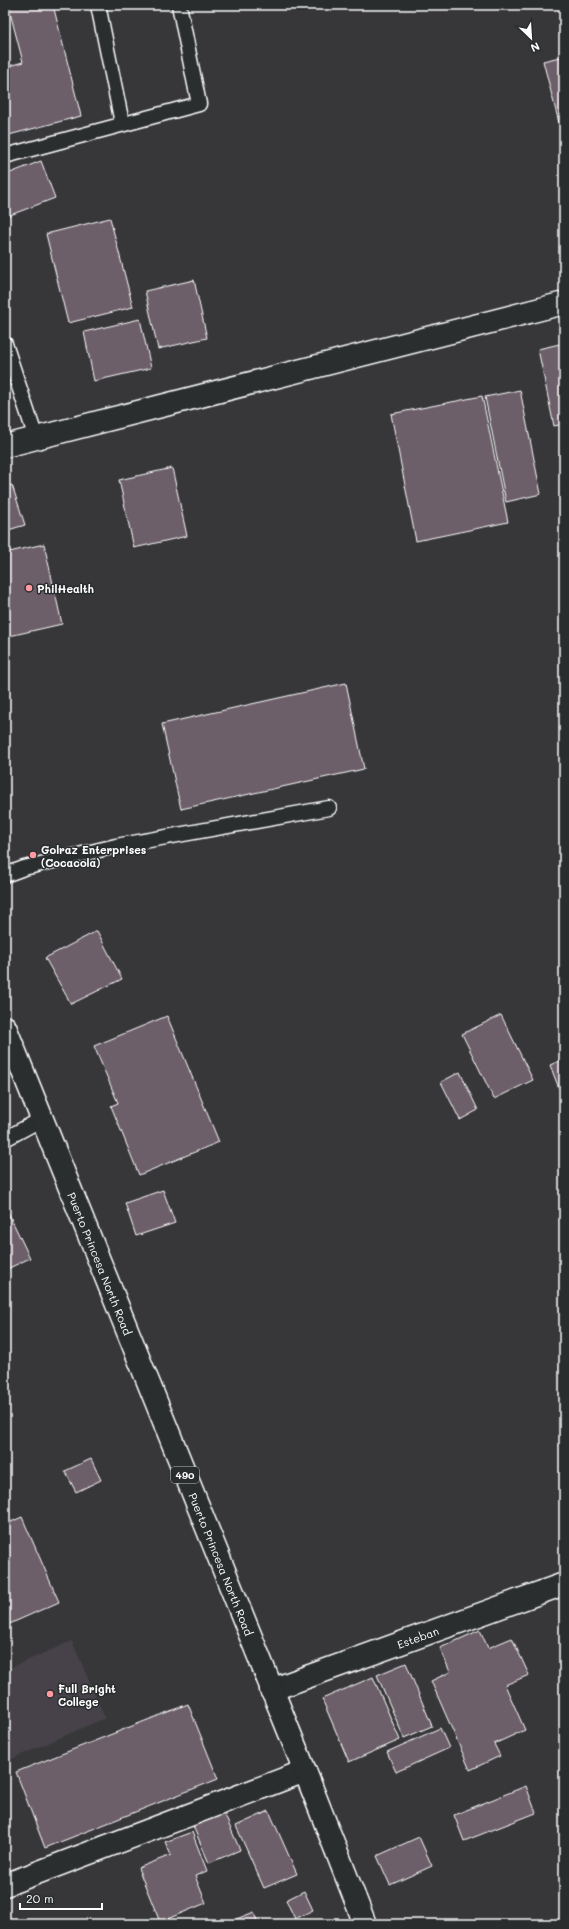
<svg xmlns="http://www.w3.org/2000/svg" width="569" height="1929" viewBox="0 0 569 1929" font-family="Mali,sans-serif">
  <rect width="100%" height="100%" fill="#37373a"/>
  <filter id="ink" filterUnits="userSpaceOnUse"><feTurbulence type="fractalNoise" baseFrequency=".025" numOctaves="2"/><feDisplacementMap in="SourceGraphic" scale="8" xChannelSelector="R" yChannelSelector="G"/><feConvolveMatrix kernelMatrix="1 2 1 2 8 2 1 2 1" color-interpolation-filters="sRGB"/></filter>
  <g filter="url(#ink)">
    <polygon fill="#474348" points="72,1641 105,1718 5,1762 5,1670"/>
    <g fill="#6d5e6a" stroke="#fff">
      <polygon points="8,5 53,5 81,116 5,136 5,67 23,62"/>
      <polygon points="564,56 564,142 543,61"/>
      <polygon points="41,161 55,198 5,217 5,175"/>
      <polygon points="110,218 133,307 68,323 46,234"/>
      <polygon points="194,280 207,338 158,349 145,291"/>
      <polygon points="140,319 151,368 94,381 84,332"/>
      <polygon points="564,343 564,424 554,426 538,349"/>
      <polygon points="520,390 541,494 506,502 485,397"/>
      <polygon points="482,396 508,522 416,541 391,414"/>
      <polygon points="172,468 187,536 134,548 119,480"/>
      <polygon points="12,485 25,525 5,531 5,487"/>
      <polygon points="44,544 62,624 5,637 5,553"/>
      <polygon points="346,683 364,769 181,809 162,724"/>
      <polygon points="97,931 122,979 71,1004 45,958"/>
      <polygon points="501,1015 533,1080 494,1099 462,1034"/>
      <polygon points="167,1016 219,1142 139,1175 111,1106 118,1103 94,1046"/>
      <polygon points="564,1059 564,1089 560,1091 550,1065"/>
      <polygon points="460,1072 478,1110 460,1120 441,1082"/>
      <polygon points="163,1190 175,1223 136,1236 125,1203"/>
      <polygon points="5,1206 30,1258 5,1270"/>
      <polygon points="91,1459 101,1480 76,1492 65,1471"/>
      <polygon points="5,1507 11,1522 22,1517 59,1602 5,1626"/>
      <polygon points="480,1630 488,1648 512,1638 529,1675 505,1685 525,1730 494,1744 500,1756 470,1770 431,1681 450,1672 440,1648"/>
      <polygon points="406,1663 432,1726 404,1738 377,1675"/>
      <polygon points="373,1677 400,1740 349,1762 322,1699"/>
      <polygon points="188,1704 218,1779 45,1848 16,1772"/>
      <polygon points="440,1728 449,1748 396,1772 387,1752"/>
      <polygon points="526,1786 536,1813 464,1841 454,1815"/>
      <polygon points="223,1811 240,1850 209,1863 192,1824"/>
      <polygon points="269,1811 297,1874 264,1888 236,1826"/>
      <polygon points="192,1832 207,1871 195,1876 206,1903 160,1922 138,1868 171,1855 165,1842"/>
      <polygon points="419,1837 432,1866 390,1885 377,1856"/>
      <polygon points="304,1891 313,1910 295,1919 286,1900"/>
      <polygon points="254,1912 258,1924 224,1924"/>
    </g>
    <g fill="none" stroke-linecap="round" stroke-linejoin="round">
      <defs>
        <g id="service">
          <polyline points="98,5 122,123"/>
          <polyline points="5,156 199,104 179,5"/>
          <polyline points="5,344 36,438"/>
          <polyline points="5,875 24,868 116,846 329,808"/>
          <polyline points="5,1139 42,1119"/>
        </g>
        <g id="minor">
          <polyline points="5,446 564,303"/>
          <path id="s1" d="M271,1690L564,1584"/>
          <polyline points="5,1885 305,1771"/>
        </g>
        <g id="primary">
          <path id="s2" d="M5,1027L305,1771L365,1924"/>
        </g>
      </defs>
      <use href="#service" stroke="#fff" stroke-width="17"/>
      <use href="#minor" stroke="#fff" stroke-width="25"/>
      <use href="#primary" stroke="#fff" stroke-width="25"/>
      <use href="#service" stroke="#2a2d2e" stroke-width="14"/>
      <use href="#minor" stroke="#2a2d2e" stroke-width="22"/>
      <use href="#primary" stroke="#2a2d2e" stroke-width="22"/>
    </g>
  </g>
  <g fill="#ff9aa2" stroke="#2a2d2e" stroke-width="1.5">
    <circle cx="29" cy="588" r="4"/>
    <circle cx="33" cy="855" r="4"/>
    <circle cx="50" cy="1694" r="4"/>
  </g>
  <g text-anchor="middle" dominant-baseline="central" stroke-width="3" stroke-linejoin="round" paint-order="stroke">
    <rect fill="#2a2d2e" stroke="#bfc0c0" stroke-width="1" x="171" y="1467" width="28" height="16" rx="3"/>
    <g font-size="10" font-weight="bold" fill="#fff">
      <text x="185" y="1475">490</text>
    </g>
    <g font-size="11" font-weight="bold" fill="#fff" stroke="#2a2d2e" text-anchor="start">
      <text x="37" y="588">PhilHealth</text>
      <text x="41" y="849">Golraz Enterprises<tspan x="41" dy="13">(Cocacola)</tspan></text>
      <text x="58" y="1688">Full Bright<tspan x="58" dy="13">College</tspan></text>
    </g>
    <g font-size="11" fill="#fff" stroke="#2a2d2e">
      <text stroke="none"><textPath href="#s2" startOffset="255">Puerto Princesa North Road</textPath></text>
      <text stroke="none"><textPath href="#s2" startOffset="579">Puerto Princesa North Road</textPath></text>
      <text stroke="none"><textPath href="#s1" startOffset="156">Esteban</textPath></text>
    </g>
  </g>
  <rect width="569" height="1929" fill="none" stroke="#2a2d2e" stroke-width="20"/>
  <rect x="10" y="10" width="549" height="1909" fill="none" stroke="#fff" stroke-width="1.5" filter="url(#ink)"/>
  <g transform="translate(531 38) rotate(155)" stroke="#2a2d2e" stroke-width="3" paint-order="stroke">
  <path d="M0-3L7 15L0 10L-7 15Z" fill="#ffffff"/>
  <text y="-6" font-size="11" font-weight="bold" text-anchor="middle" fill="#ffffff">N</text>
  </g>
  <path d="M20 1903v6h82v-6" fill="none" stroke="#ffffff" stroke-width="2"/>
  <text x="26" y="1903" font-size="12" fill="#ffffff" stroke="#2a2d2e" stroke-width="3" paint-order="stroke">20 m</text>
</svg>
